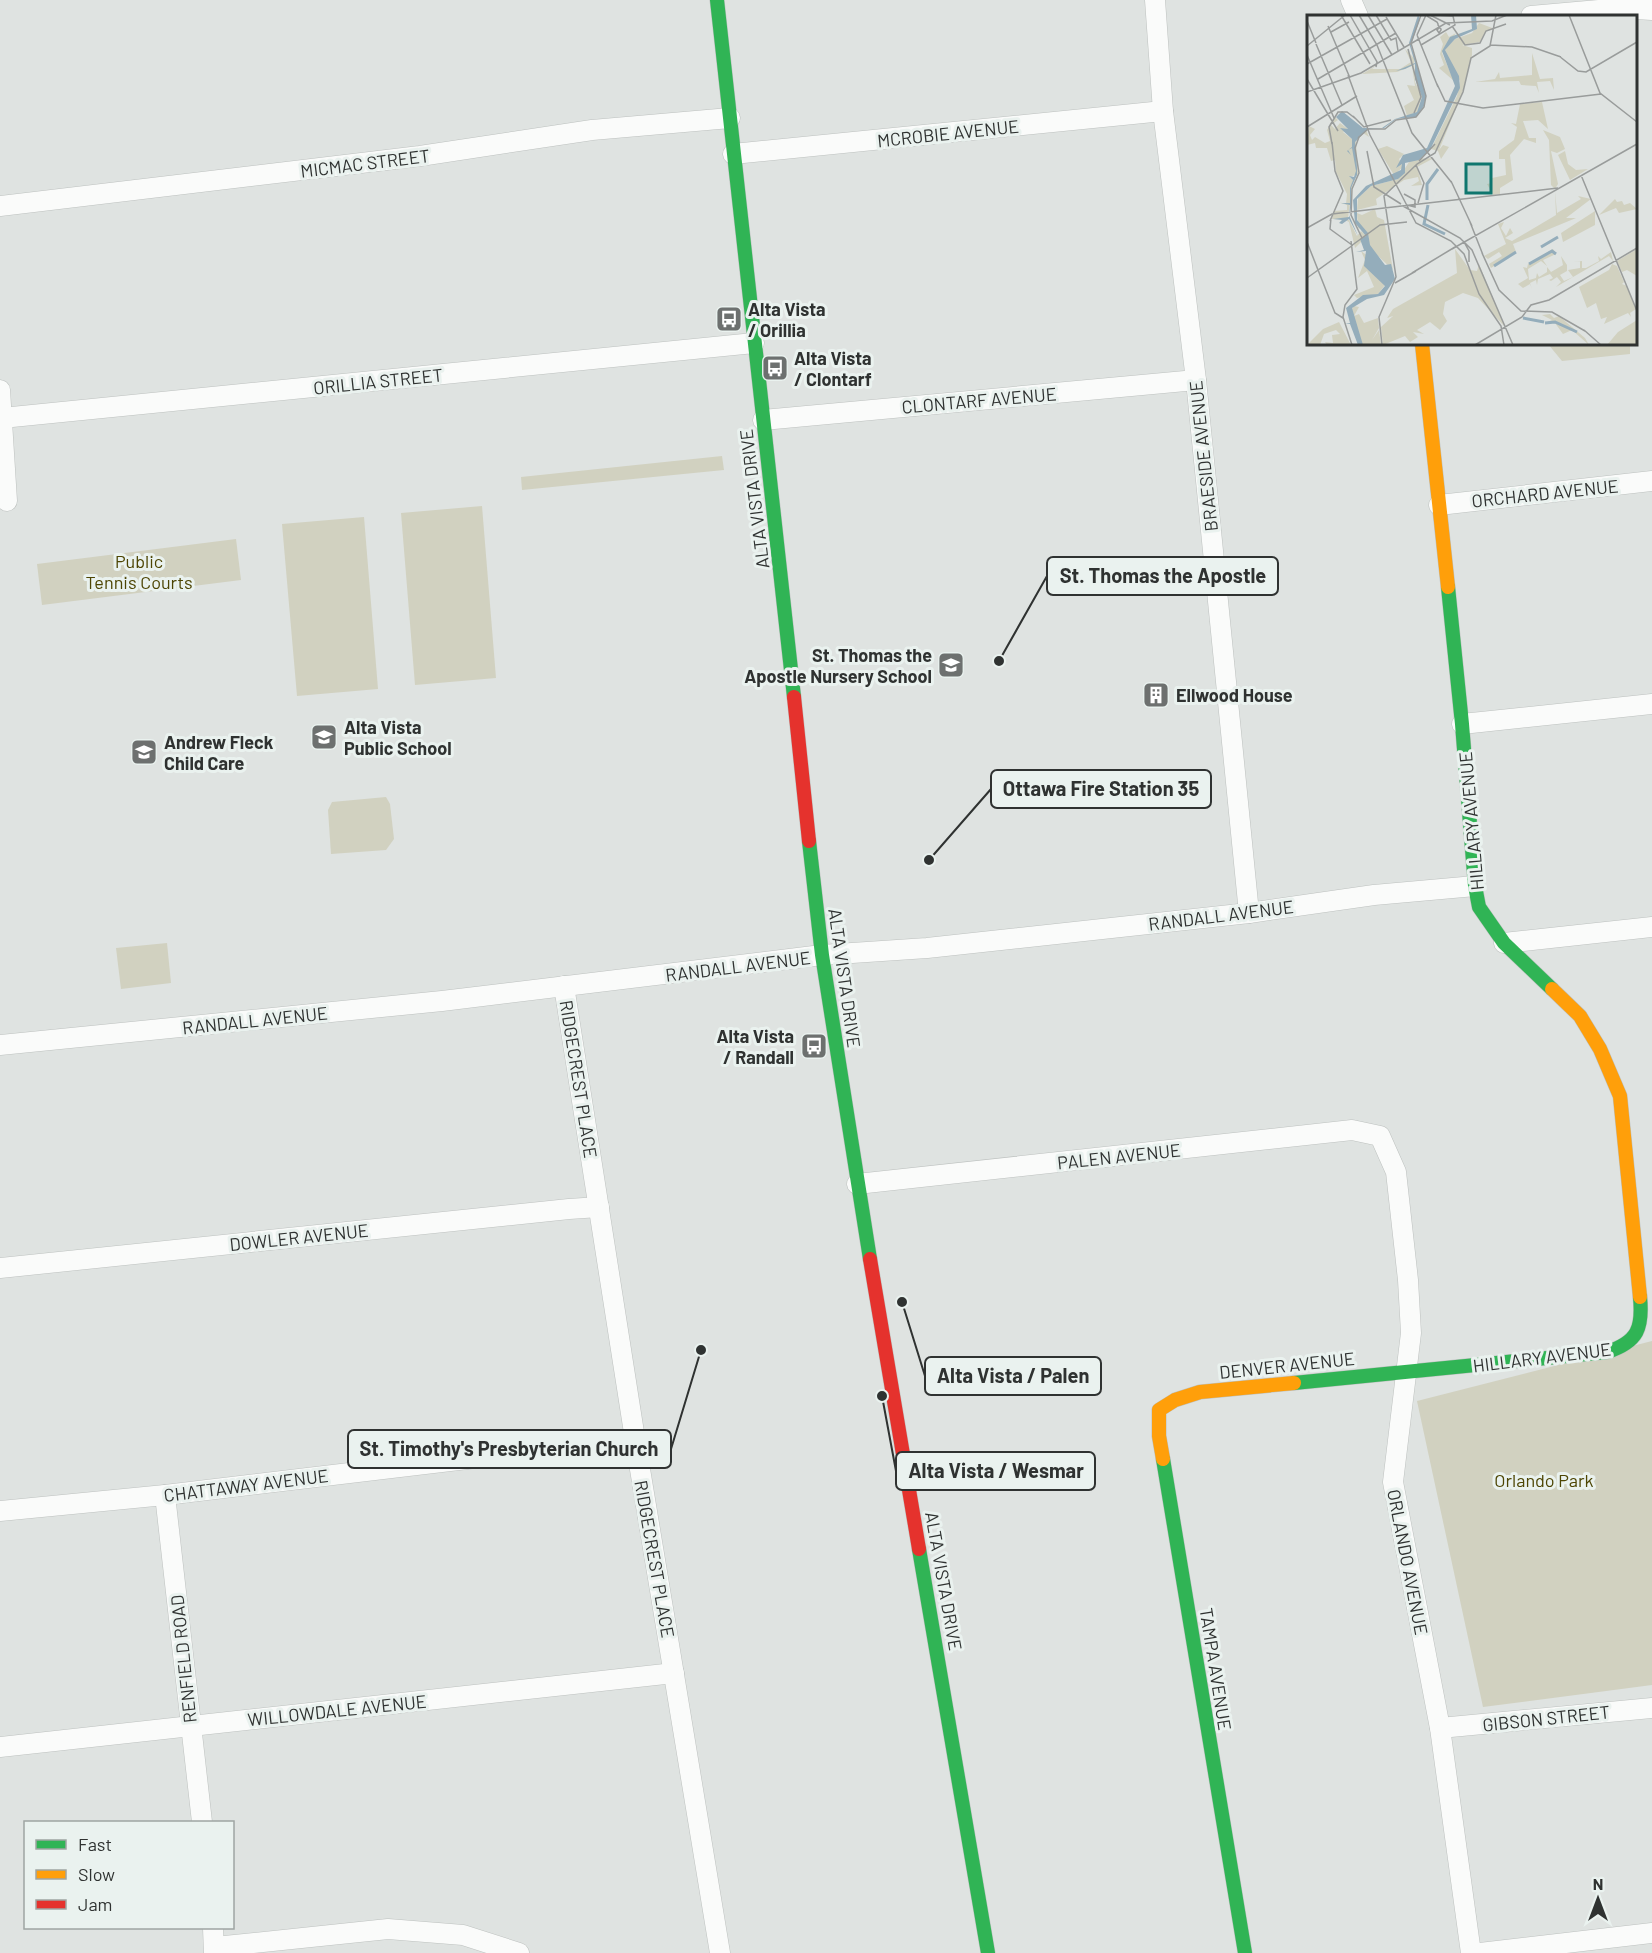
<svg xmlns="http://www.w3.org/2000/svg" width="1652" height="1953" viewBox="0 0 1652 1953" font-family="Barlow,sans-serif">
  <rect width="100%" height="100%" fill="#dfe3e1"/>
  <g fill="#d1d1c0">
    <polygon points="1548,344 1630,344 1630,354 1562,361"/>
    <polygon points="722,456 724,470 522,490 521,477"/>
    <polygon points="482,506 496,678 415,685 401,513"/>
    <polygon points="364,517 378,689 297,696 282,524"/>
    <polygon points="236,539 241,580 42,605 37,564"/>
    <polygon points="386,797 390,804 394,839 386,850 331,854 328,810 332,802"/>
    <polygon points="167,943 171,983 121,989 116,948"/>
    <polygon points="1652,1341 1652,1685 1483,1707 1417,1401"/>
  </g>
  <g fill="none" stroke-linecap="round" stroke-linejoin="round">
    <defs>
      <g id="street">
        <polyline points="1155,0 1163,111 1196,380 1249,913"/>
        <polyline points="1351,0 1358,16"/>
        <polyline points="1531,16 1621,8 1652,10"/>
        <polyline points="733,154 1163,111"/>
        <polyline points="0,206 420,156 592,130 730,118"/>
        <polyline points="0,390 7,501"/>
        <polyline points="2,418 754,343"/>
        <polyline points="763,420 1196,380"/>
        <polyline points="1439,505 1652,481"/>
        <polyline points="1462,724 1652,704"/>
        <polyline points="1504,943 1652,927"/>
        <polyline points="564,986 635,1439 720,1953"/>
        <polyline points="0,1045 442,1001 822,955 927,948 1249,913 1374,895 1475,886"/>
        <polyline points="857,1184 1352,1130 1380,1136 1396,1172 1408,1280 1411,1333 1393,1482 1440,1728 1471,1953"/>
        <polyline points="0,1268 569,1209 599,1207"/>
        <polyline points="165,1495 202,1822"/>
        <polyline points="0,1511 165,1495 635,1439"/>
        <polyline points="1440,1728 1652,1708"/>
        <polyline points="0,1747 674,1673"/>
        <polyline points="213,1928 214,1953"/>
        <polyline points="215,1947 388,1929 463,1935 519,1953"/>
        <polyline points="1480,1953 1652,1933"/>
      </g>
      <g id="fast">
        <polyline points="717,0 794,697"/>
        <polyline points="1448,587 1462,724 1475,886 1479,907 1504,943 1552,989"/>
        <polyline points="809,841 822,955 870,1259"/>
        <path d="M1294,1383L1607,1352C1638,1342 1643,1328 1640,1297"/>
        <polyline points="1163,1459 1245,1953"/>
        <polyline points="919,1549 988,1953"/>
      </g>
      <g id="slow">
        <polyline points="1422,344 1448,587"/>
        <polyline points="1552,989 1580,1016 1600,1049 1620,1096 1640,1297"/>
        <polyline points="1163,1459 1159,1436 1159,1410 1175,1400 1200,1392 1294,1383"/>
      </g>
      <g id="jam">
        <polyline points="794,697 809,841"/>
        <polyline points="870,1259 919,1549"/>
      </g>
    </defs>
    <use href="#street" stroke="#bdc1bf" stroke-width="21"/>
    <use href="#fast" stroke="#bdc1bf" stroke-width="15"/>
    <use href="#slow" stroke="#bdc1bf" stroke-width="15"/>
    <use href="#jam" stroke="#bdc1bf" stroke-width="15"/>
    <use href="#street" stroke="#fafbfa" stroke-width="20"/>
    <use href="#fast" stroke="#30b455" stroke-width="14"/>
    <use href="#slow" stroke="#ff9f0a" stroke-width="14"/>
    <use href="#jam" stroke="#e5322d" stroke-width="14"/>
  </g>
  <defs>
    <symbol id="bus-square" viewBox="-11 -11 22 22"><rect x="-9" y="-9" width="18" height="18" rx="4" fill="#6d706f" stroke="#eaf2ef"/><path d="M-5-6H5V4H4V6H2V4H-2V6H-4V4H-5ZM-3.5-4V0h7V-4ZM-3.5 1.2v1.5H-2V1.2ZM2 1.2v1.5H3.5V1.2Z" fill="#fff"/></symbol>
    <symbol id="school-square" viewBox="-11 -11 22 22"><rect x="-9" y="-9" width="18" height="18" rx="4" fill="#6d706f" stroke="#eaf2ef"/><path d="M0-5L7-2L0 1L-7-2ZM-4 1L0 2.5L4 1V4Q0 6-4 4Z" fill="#fff"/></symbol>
    <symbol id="building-square" viewBox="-11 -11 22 22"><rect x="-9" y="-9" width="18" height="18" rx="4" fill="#6d706f" stroke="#eaf2ef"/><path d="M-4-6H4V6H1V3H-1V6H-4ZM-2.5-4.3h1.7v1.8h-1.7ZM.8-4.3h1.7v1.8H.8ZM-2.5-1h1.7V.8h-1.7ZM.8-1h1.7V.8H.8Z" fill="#fff"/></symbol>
  </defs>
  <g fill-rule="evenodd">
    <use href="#bus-square" x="714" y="304" width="30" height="30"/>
    <use href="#bus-square" x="760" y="353" width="30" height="30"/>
    <use href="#school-square" x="936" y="650" width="30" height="30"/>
    <use href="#building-square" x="1141" y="680" width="30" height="30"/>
    <use href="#school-square" x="309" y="722" width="30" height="30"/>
    <use href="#school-square" x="129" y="737" width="30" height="30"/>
    <use href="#bus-square" x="799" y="1031" width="30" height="30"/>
  </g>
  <g text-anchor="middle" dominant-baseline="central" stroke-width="6" stroke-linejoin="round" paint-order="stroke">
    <g font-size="18" fill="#2f3231" stroke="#eaf2ef">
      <text transform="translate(948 133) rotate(-6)">MCROBIE AVENUE</text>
      <text transform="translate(365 163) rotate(-7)">MICMAC STREET</text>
      <text transform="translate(378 381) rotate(-6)">ORILLIA STREET</text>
      <text transform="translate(979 400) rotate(-5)">CLONTARF AVENUE</text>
      <text transform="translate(1203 456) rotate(-96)">BRAESIDE AVENUE</text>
      <text transform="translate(1545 493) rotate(-6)">ORCHARD AVENUE</text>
      <text transform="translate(754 499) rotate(-97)">ALTA VISTA DRIVE</text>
      <text transform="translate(1471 821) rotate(-95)">HILLARY AVENUE</text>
      <text transform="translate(1221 915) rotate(-7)">RANDALL AVENUE</text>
      <text transform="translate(738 966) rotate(-7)">RANDALL AVENUE</text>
      <text transform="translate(845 978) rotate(82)">ALTA VISTA DRIVE</text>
      <text transform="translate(255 1020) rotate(-6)">RANDALL AVENUE</text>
      <text transform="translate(579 1079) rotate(81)">RIDGECREST PLACE</text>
      <text transform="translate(1119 1156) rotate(-6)">PALEN AVENUE</text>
      <text transform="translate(299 1237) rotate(-6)">DOWLER AVENUE</text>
      <text transform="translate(1542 1357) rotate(-7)">HILLARY AVENUE</text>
      <text transform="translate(1287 1365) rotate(-6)">DENVER AVENUE</text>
      <text transform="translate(246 1485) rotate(-7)">CHATTAWAY AVENUE</text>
      <text transform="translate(655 1559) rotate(80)">RIDGECREST PLACE</text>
      <text transform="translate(1408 1562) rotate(79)">ORLANDO AVENUE</text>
      <text transform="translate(944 1581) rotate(80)">ALTA VISTA DRIVE</text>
      <text transform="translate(183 1659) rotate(-96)">RENFIELD ROAD</text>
      <text transform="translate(1216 1669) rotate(81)">TAMPA AVENUE</text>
      <text transform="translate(337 1710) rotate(-6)">WILLOWDALE AVENUE</text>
      <text transform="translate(1546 1718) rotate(-6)">GIBSON STREET</text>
    </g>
    <g font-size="18" font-weight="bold" fill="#2f3231" stroke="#eaf2ef" text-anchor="start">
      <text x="748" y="309">Alta Vista<tspan x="748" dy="21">/ Orillia</tspan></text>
      <text x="794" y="358">Alta Vista<tspan x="794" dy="21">/ Clontarf</tspan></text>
      <text x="932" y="655" text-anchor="end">St. Thomas the<tspan x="932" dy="21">Apostle Nursery School</tspan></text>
      <text x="1176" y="695">Ellwood House</text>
      <text x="344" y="727">Alta Vista<tspan x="344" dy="21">Public School</tspan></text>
      <text x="164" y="742">Andrew Fleck<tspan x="164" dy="21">Child Care</tspan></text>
      <text x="794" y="1036" text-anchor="end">Alta Vista<tspan x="794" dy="21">/ Randall</tspan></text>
    </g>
    <g font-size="18" fill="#4d4503" stroke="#eaf2ef">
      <text x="139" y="561">Public<tspan x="139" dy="21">Tennis Courts</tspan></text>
      <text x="1544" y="1480">Orlando Park</text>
    </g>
  </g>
  <g transform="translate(1307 15)">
    <rect width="330" height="330" fill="#dfe3e1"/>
    <path d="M172,8L188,14L179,16L173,27L155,30L165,33V40L155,79L132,135L136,130L142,132L134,144L131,136L124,134L150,81L153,66L139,43L138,34L148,24L165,18ZM139,17L142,22L149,18L135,38L147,66L132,53L137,50L133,39L136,29L133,22ZM98,34L107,43L108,67L115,81L110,97L100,101L97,91L107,85L100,70L108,71L105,51L90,57L55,59L70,50L65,54H93L104,47ZM225,38L233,64L246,63L247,75L243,66L230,67L232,78L229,71L214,70L212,66L168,67L188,64L192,57L193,63L225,60ZM235,87L241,114L231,105L216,106L222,123H229V128L217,124L203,140L206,165L193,173V179L186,180L180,169L185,168V163L199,160L198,144H192V136L207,125L210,112L204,108L209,109L213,89ZM28,102L31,105L24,110L28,114L33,108L41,114L36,117L45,124L50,155L48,127L50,124L59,115L62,122L56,118L49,126L51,159L43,162L46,165L41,203L33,204H25L27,196L40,195V190L31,187L39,189L40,179L29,157L28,145L24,146L20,133H9L8,128L0,130L2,111L8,114L3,120L5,125L8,122L18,128L23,126L20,115ZM236,115L253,122L258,134L250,138L244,136L251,169L248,174L244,170L242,125ZM80,131L97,139L92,144L96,152L87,160L71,134ZM258,136L261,149L269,155L281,154L263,165L251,140ZM127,143L110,152L115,170L104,171L112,166L111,162L97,165L69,184L70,190L50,195L51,183L64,171L91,164L104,144ZM248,176L250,198L274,184L271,181L284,184L259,203H269L206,229L209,237L184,253L182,249L195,241L192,237L181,244L177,241L199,229L191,209L197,207L194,213L199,221L203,213L206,218L198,223L205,226L249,200ZM308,184L310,187L315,186L317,190L323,188L330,194L312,198L309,193L292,200ZM68,194L70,202L77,205L86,255L55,226L48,233L42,207L38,205H42L50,221L54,216L62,223L59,216L51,213L50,198L55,200ZM288,196V210L256,227L254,218ZM148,234L163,255L170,256L172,249L198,312L171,283L156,278L138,287L136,299L140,306L133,315L123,307L110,315L117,319L106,317L111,322L103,327L98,321L76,330L74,312L86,301L80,303L86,294L150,258ZM246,234L249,239L236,245L240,251L234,246L221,254L222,265L229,263L230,258L232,262L240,257V252L244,257L256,250L254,241L260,250V256L253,260L257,266L266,262L261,255L273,253V246L266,247L275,246V253H279L292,246L291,241L294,244L304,237L306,246L302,241L249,272L254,267L250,262L244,266L242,265L246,263L243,259L231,264L230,270L229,265L223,268L225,274L223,269L216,273L211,269L221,263L216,252L220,253L221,249ZM330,234V261L320,255L315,257L310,246ZM54,236L61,241L58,251L78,270L71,279L50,283L47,280L67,272L60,256L51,263L58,245ZM305,249L310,251L317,267L315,269L320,271L329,294L323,298L324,302L321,298L297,309L300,302L294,304L289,288L280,293L272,272L302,255ZM47,291L52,292L47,301L52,299L57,308L71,303L72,313L65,325L72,315L74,330H56L47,312L44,295ZM243,299L247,303L252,301L278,323L282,330L265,315L256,319L248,308H238L245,305L235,300ZM330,305V330H300L311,317ZM32,307L44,330H20L18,327L26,328L25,320L33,319L29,315L17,319L13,330H0L16,314Z" fill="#d1d1c0"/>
    <path d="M111,0L113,4L104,30L119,80L117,91L109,102L89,104L77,113L61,114L48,127L50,153V160L44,173V193L42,200L51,221L42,204L35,209L32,208L35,205L26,204L42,202L43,190L34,188H43V173L46,165L42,161L47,162L49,156L45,133L41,135L44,140L40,136L45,132V124L33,113L41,114L29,102L35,96L56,113H75L88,104L110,97L115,82L108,64V49L98,54L89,56L108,48L102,28ZM164,0H169L170,14L148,24L138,35L152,61L153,73L123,135L112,145L98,148V158L91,164L64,171L50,184V205L61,218L63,230L78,250L84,249L88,264L77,280L60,284L45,293L56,330H51L43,309H38L43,308L39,293L56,280L71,279L78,271L57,251L59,236L49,237L57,235L53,224L59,221L48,208L46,185L59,171L94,155L95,149L89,153L96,140L120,133L148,71L135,36L143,22L165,14Z" fill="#94adbb"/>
    <path fill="none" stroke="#94adbb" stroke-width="3" d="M120,185V169L131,154M121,190L117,209L138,219M234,232L251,222M222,249L245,236L249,239M187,251L209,237M216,303L237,307M238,308L248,307L270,317"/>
    <path fill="none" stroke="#999c9b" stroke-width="1.5" d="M34,0L63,49M43,0L70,47L69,52M52,0L70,30L105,118L145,168M61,0L85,40M69,0L84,25L89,23L91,36M123,0L143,10M262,0L293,78L330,107M120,1L130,7L131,9V10L133,13L134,14V15L132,18L130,15L133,12M79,2L97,32M0,6L9,28M21,11L43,63M145,11L158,30L173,28L179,16L199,9M24,17L42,7M110,20L131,72M110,20L119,0M9,29L35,90M114,30L148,10L146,1L129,0M183,30L225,32L254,42M0,31L38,0M101,34L114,82L107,98M0,40L27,103M252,41L271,56L279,57L330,27M0,49L80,4M41,60L63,120L81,154M0,64L31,116M11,64L89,18M130,69L138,86L176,93L294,79M0,77L54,58L139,8L185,6L200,0M46,101L57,112L84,105M0,112L50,81M52,122L48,133L52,158L45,174L44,200L55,223M51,123L61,114H78L89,105L109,102L117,92L119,81L104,28L114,0M25,129L22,112L31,97H40L49,104M60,136L67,172L94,189M112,146L128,129M109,150L117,168L111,188M81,154L109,208L144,226L157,239L172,279L194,311L197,330M274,160L330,296M144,166L165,211M97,179L108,185V192L100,190M96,191L153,223L165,235L206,330M24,203L23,214L45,230M23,206L36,176L28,156L25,127M163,207L176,240M0,213L25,199L251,173M44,226L50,274L38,290L36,302L45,330M0,227L28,298L36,303M157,227L162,236V247M44,231L73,210L100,207M145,234L330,129M175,238L192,275L214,296L245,297L278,316M105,258L148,232M0,263L46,230M88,268L109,256M277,315L294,330M75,330L72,302L89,262L77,181L110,149L128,138L156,77L164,43L183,31L189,0M168,330L215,302L224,290L242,285L330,233"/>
    <path fill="#0f766e" fill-opacity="0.15" stroke="#0f766e" stroke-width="3" d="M159,149H184V178H159Z"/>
    <rect width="330" height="330" fill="none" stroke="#2f3231" stroke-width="3"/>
  </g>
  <path fill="none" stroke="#2f3231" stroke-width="2" d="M999 661L1047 576M929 860L991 789M902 1302L925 1376M701 1350L671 1449M882 1396L896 1471"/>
  <g fill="#2f3231" stroke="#eaf2ef" stroke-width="2">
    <circle cx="999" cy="661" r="6"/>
    <circle cx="929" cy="860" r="6"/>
    <circle cx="902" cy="1302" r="6"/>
    <circle cx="701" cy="1350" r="6"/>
    <circle cx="882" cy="1396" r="6"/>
  </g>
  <g fill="#eaf2ef" stroke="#2f3231" stroke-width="2">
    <rect x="1047" y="557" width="231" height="38" rx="6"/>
    <rect x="991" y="770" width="220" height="38" rx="6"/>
    <rect x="925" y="1357" width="176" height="38" rx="6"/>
    <rect x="348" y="1430" width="323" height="38" rx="6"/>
    <rect x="896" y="1452" width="199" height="38" rx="6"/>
  </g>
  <g font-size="20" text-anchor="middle" font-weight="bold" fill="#2f3231">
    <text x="1163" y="583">St. Thomas the Apostle</text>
    <text x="1101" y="796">Ottawa Fire Station 35</text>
    <text x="1013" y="1383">Alta Vista / Palen</text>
    <text x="509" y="1456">St. Timothy's Presbyterian Church</text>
    <text x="996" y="1478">Alta Vista / Wesmar</text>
  </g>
  <rect x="24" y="1821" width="210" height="108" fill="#eaf2ef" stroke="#9fa5a3" stroke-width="1.5"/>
  <rect x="36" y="1840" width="30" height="9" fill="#30b455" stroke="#9fa5a3" stroke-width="1.5"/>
  <text x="78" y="1851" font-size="18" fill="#2f3231">Fast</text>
  <rect x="36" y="1870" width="30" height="9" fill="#ff9f0a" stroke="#9fa5a3" stroke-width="1.5"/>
  <text x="78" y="1881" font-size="18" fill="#2f3231">Slow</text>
  <rect x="36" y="1900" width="30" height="9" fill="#e5322d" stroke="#9fa5a3" stroke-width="1.5"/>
  <text x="78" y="1911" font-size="18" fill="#2f3231">Jam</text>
  <g transform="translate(1598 1899)" stroke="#eaf2ef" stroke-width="4.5" paint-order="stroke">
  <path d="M0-4.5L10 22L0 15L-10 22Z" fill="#2f3231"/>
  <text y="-9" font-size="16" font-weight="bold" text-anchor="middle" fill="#2f3231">N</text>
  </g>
</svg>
